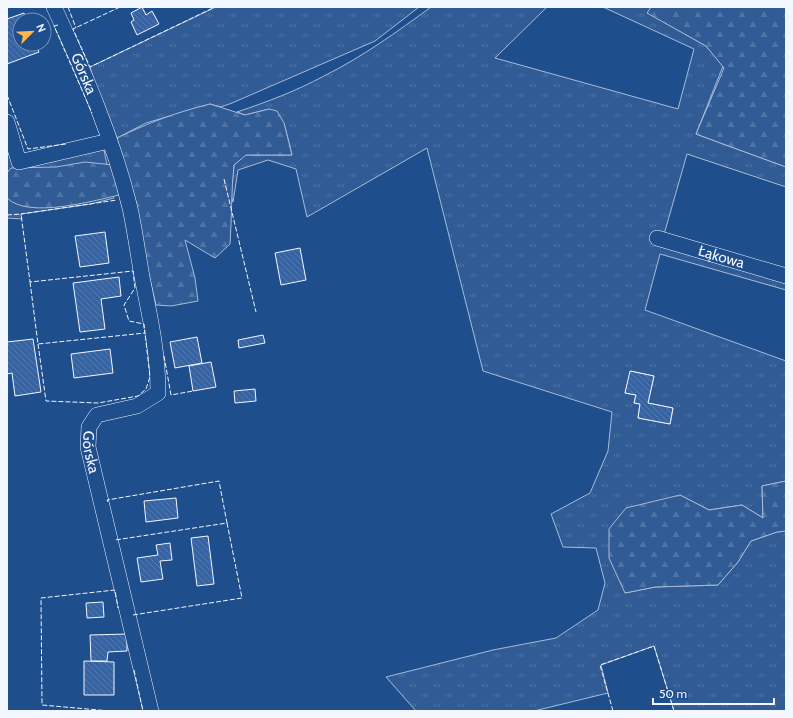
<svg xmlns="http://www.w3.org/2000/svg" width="793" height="718" viewBox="0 0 793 718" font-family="Cabin,sans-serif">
  <defs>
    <pattern id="grass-tufts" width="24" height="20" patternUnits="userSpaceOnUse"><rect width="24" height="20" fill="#305b95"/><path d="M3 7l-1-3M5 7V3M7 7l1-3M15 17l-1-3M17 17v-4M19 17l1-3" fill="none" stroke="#4e73a5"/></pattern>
    <pattern id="forest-firs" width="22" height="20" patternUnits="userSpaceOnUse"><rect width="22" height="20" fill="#305b95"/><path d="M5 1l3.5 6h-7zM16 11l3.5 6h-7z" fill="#4e73a5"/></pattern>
    <pattern id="building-back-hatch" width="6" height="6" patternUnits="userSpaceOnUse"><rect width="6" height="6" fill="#3563a3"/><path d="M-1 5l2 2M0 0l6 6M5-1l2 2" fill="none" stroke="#537ab1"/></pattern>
  </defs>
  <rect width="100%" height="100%" fill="#1f4e8c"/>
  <g fill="url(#grass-tufts)" stroke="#a8bbd7" fill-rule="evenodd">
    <polygon points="216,7 419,7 375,41 232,103 221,107 210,104 146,123 117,138 99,96 90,67"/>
    <path d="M431,7H547L495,58L678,109L694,49L603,7H651L648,13L706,46L723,66L696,134L786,167V187L687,154L661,245L786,282V290L660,254L645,310L786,361V481L762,486L763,518L742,505L709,510L680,495L625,593L655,587L718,585L738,562L751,541L777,532L786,531V711H674L654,646L601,665L608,693L534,711H416L386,677L493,650L556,638L598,610L605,583L596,548L563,547L551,514L590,493L608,451L612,412L483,371L427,148L307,217L296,169L268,160L238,170L233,202L231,195L234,165L245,155H292L284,123L269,109L245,115L237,112C267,102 296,91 324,76C362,57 397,32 431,7ZM631,371L654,376L648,403L673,408L670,424L638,418L640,404L634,403L636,395L625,393Z"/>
    <polygon points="102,141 114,198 91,204 21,214 22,219 7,218 7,154 39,155"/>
  </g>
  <g fill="url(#forest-firs)" stroke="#a8bbd7">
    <polygon points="651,7 786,7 786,167 696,134 724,68 706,46 647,13"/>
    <path d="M210,104L245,115L269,109L277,111L284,123L292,155H246L234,165C231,191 232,217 230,244L215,258L185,240L195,278L198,301L171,306L156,305L117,138C148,123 177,112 210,104Z"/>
    <path d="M85,162L113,165L119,195C93,201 28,219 7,198V173L11,168L56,167Z"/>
    <polygon points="786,481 786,531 777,532 751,541 738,562 718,585 655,587 625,593 609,558 609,529 626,508 680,495 709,510 742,505 763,518 762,486"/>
  </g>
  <g fill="url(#building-back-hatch)" stroke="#f2f6ff">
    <polygon points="142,7 146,15 152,11 159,24 137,35 131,22 134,20 131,13"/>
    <polygon points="24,13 26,20 20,20 20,44 36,44 39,52 7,64 7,19"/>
    <polygon points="105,232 109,263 80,267 75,236"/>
    <polygon points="300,248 306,280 281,285 275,253"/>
    <polygon points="119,277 121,296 101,299 105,329 80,332 73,283"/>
    <polygon points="263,335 265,343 239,348 238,340"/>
    <polygon points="197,337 202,363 175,368 170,342"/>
    <polygon points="33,339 41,392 15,396 12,373 7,374 7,342"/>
    <polygon points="110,349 113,373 74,378 71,354"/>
    <polygon points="211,362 216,387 193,391 189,366"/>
    <polygon points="630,371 654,376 648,403 673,408 670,424 638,418 640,404 634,403 636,395 625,393"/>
    <polygon points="255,389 256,401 235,403 234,391"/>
    <polygon points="176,498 178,518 146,522 144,501"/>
    <polygon points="208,536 214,584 197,586 191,538"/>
    <polygon points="170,543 172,560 160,561 163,579 141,582 137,558 158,555 156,545"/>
    <polygon points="103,602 104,617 87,618 86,603"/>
    <polygon points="127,634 127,651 108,652 107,661 91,661 90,635"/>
    <polygon points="84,661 114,662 114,695 84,695"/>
  </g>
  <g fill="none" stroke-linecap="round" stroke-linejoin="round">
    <defs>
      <g id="street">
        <path id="s1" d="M54,7C84,72 113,138 130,208C135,231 138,254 142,277C150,317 158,352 158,393L137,406L97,415L89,427L88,447L151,711"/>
        <polyline points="7,122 19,162 109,141"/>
        <path id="s2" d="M657,238L786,276"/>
      </g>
    </defs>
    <use href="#street" stroke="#f2f6ff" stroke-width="16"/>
    <use href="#street" stroke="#1f4e8c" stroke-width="15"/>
    <g stroke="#f2f6ff" stroke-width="1" stroke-dasharray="5 2" stroke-linecap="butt">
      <polyline points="68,7 76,28"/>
      <polyline points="120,7 73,29 90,67 215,7"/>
      <polyline points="58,25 54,26 92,113"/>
      <polyline points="7,95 28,149 66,144"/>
      <polyline points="224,179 256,312"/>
      <polyline points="7,215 21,214"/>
      <polyline points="30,282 38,344 145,333 144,324 129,321 124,305 135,288 133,271 30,282 21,214 117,200"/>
      <polyline points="38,344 46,401 98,403 138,396 146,389 150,377 145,333"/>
      <polyline points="164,356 171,395 193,391"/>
      <polyline points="108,502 107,500 219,481 227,523 115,540"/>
      <polyline points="133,615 242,598 227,523"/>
      <polyline points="134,670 143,711"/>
      <polyline points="110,711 42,705 41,598 115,590 118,608"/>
      <polyline points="613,711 600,665 654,646 674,711"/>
    </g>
  </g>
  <g text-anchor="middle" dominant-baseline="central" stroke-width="3" stroke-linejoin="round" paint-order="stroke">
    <g font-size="15" fill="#f2f6ff" stroke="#1f4e8c">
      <text stroke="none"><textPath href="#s1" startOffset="73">Górska</textPath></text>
      <text stroke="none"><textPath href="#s2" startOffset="67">Łąkowa</textPath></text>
      <text stroke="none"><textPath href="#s1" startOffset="508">Górska</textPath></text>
    </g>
  </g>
  <rect width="793" height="718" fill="none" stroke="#f2f6ff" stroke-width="16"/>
  <g transform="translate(32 32) rotate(66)"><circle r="19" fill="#1f4e8c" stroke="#7391ba"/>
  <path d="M0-3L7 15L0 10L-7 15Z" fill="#ffb74d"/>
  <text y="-6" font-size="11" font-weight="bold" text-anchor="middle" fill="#f2f6ff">N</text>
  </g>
  <path d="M653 698v6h121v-6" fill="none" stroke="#f2f6ff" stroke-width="2"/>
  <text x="659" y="698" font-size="12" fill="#f2f6ff" stroke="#1f4e8c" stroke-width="3" paint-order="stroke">50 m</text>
</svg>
